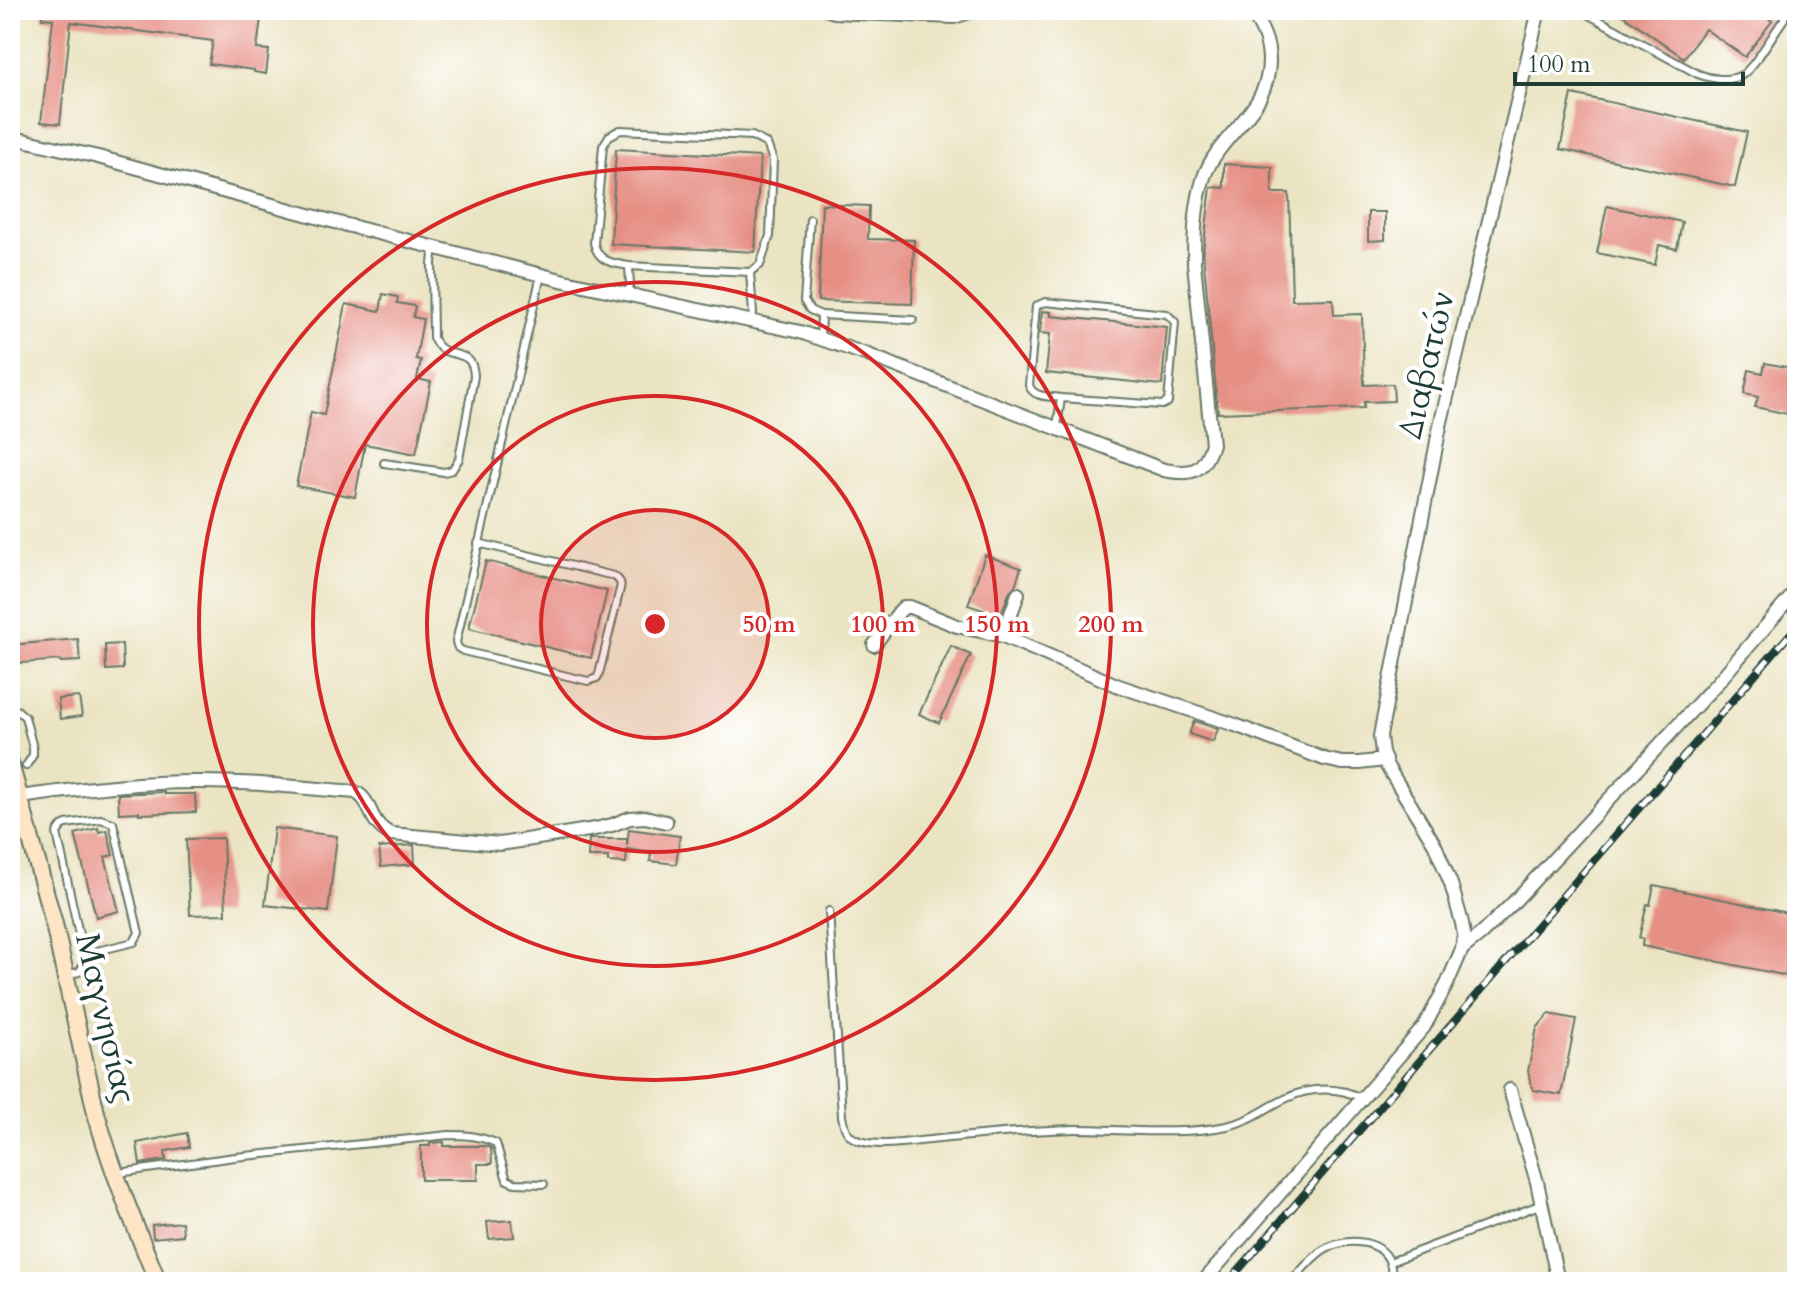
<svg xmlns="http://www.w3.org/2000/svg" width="1807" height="1292" viewBox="0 0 1807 1292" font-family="Cardo,serif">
  <rect width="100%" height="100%" fill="#fff"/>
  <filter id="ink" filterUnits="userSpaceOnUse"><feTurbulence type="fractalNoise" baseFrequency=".0125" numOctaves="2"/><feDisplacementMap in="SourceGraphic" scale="16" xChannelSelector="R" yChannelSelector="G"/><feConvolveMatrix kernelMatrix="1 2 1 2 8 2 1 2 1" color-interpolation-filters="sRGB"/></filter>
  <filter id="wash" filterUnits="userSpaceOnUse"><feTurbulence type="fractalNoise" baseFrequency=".006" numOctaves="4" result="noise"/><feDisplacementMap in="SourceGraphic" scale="32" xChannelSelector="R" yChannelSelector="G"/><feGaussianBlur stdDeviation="1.8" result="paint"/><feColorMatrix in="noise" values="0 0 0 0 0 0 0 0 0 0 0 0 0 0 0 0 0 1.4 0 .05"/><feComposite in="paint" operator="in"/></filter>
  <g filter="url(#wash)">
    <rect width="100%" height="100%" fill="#ebe4c3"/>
    <g id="blocks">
      <g fill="#e68f84">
        <polygon points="42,10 262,10 257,49 269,50 266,74 254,72 254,70 209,64 213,41 71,22 60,124 41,122 53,19 42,18"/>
        <polygon points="1616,10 1757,10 1772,21 1745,57 1705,29 1684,58"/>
        <polygon points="1572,94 1747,132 1735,187 1560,149"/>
        <polygon points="616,149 760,157 755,252 611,244"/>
        <polygon points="1224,164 1272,167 1272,193 1289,193 1292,300 1333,299 1334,315 1362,314 1364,385 1393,384 1394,401 1364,402 1364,408 1218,413 1203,252 1211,187 1224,188"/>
        <polygon points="822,204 869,206 868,239 914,240 912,304 818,301"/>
        <polygon points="1607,206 1682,222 1677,249 1659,245 1655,265 1597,253"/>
        <polygon points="1368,212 1385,212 1385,240 1368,241"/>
        <polygon points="383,294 398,297 397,303 415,306 413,317 423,319 416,359 421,360 417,379 431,382 416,454 365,444 355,497 296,486 311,412 324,415 346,304 380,311"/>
        <polygon points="1042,311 1051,312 1051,316 1167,327 1162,385 1046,373 1050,334 1040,333"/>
        <polygon points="1765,363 1797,369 1797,416 1755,407 1758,397 1744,394 1749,370 1763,373"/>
        <polygon points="985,555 1021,568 1015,586 1010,591 1000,616 968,605"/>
        <polygon points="486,561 607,591 591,658 469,628"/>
        <polygon points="78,639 80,661 61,662 60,660 10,664 10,645"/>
        <polygon points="122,644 123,669 106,670 105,645"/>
        <polygon points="951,646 971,655 939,723 919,714"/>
        <polygon points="79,697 82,716 60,719 58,699"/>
        <polygon points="1194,721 1218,729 1213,742 1189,734"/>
        <polygon points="164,792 164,794 195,794 196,812 139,814 139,812 119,813 118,794"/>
        <polygon points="98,828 99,832 107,830 113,855 105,857 119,911 96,917 75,834"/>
        <polygon points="274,828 337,836 328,912 265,905"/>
        <polygon points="629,829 680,836 676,864 650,861 651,853 627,849 626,863 608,862 608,857 588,857 589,839 627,839 627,846"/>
        <polygon points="223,838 226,914 190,915 186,839"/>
        <polygon points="414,845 415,864 381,867 379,848"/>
        <polygon points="1654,885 1797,915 1797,978 1642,946 1643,939 1639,938 1647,904 1650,905"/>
        <polygon points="1549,1014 1576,1019 1561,1095 1533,1090 1528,1071 1537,1028"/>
        <polygon points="187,1133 189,1147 165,1151 166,1160 140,1164 137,1143"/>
        <polygon points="444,1142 444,1146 487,1146 491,1148 492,1164 478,1164 478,1180 421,1180 421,1146 430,1146 430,1143"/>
        <polygon points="512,1220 514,1237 489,1239 487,1222"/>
        <polygon points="182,1222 183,1235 153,1238 152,1225"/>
      </g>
    </g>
  </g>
  <g filter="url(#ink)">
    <use href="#blocks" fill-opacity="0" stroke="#676" stroke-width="2"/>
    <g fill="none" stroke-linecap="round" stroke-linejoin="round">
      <defs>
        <g id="lane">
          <path d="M1580,10L1698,74C1711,79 1729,82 1742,75C1753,69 1775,31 1784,19L1785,10"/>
          <polyline points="810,219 804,301 810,310 821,315 820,339"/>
          <polyline points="750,272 753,313 751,321"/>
          <path d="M627,295L630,285L629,266C612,263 598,262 594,243L603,146L609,136L620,130L752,136L767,144L773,160L770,236L760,265L750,272L629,266"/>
          <polyline points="821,315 913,320"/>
          <path d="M1055,429L1058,420L1061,398C1049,396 1033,398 1029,385L1036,306L1045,302L1167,314L1175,322L1168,402L1162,405L1061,398"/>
          <path d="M384,463L444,472L452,470L459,459L474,376C473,344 445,364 433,338L432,263L434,247"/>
          <path d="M478,543L614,576C619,580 622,582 620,589L599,674L597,678L588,681L463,651L458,648L456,642L541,275"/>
          <polyline points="10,709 17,710 25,717 33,748 33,755 26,766"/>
          <path d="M829,911L842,1116C844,1127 846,1135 857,1140C879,1148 907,1142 930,1140C978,1135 1027,1130 1075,1129C1125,1129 1178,1136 1227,1126C1251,1121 1265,1108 1287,1098C1309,1087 1341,1086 1362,1099"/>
          <polyline points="69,974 79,972 93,952 84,948 80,939 57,833 62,826 66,824 101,819 113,823 139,933 134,942 93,952"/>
          <path d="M118,1173L235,1157L449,1135C466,1135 480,1136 496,1143L507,1180L515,1183L544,1184"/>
          <polyline points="1390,1262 1542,1204"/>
          <path d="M1291,1282C1301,1271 1311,1258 1323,1250C1342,1238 1381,1237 1390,1263C1392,1268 1392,1276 1392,1282"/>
        </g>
        <g id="street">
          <polyline points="828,10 834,12 954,17 976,10"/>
          <path d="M10,137L98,157L331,221L565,281L800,332L868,355L1164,470C1192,475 1203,473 1212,444L1194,263C1194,235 1195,204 1204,177C1220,132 1269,113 1269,61C1269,41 1261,26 1250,10"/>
          <polyline points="1003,636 1018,594"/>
          <polyline points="874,645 899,612 904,607 910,607 957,626 1003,636 1119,686 1235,725 1324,759 1342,763 1359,763 1385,760"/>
          <path d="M20,797C77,789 135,782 193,782C247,781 301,788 355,792C373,800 367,823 391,834L500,844L595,829L612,825L630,818L645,817L666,822"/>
          <polyline points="1462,949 1481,934 1513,903 1718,682 1797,590"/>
          <polyline points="1510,1090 1537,1182 1558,1282"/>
          <polyline points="1203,1282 1424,1027 1447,984 1462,949 1464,935 1462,923 1451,884 1435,845 1387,766 1382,753 1380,736 1440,426 1539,10"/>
        </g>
        <path id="secondary" d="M10,763L54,924L96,1113C112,1171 135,1226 158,1282"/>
      </defs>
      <use href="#lane" stroke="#676" stroke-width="10"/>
      <use href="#street" stroke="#676" stroke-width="16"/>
      <use href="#secondary" stroke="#676" stroke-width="20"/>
      <use href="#lane" stroke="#fff" stroke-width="6"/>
      <use href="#street" stroke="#fff" stroke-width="12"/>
      <use href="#secondary" stroke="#fde5c5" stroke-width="16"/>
      <defs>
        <polyline id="rail" points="1228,1282 1797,626"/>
      </defs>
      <use href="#rail" stroke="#1f3d34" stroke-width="8"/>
      <use href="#rail" stroke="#fff" stroke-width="5" stroke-dasharray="15" stroke-linecap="butt"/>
    </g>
  </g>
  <circle cx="655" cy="624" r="114" fill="#d62828" fill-opacity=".12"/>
  <g fill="none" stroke="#d62828" stroke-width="4">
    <circle cx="655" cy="624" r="114"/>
    <circle cx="655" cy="624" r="228"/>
    <circle cx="655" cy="624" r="342"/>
    <circle cx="655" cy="624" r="456"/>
  </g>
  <g text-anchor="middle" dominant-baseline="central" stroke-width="8" stroke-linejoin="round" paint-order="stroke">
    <g font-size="34" fill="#1f3d34" stroke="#fff">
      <text transform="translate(1426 365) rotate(-77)">Διαβατών</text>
      <text transform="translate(106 1018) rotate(77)">Μαγνησίας</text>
    </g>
  </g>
  <circle cx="655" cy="624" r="12" fill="#d62828" stroke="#fff" stroke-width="4"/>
  <g font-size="24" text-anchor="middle" font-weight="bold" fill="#d62828" stroke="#fff" stroke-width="8" stroke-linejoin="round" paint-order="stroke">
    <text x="769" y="632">50 m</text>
    <text x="883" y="632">100 m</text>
    <text x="997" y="632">150 m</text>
    <text x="1111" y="632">200 m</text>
  </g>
  <rect width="1807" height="1292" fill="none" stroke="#fff" stroke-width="40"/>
  <path d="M1515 72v12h228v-12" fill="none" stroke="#1f3d34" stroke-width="4"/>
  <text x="1527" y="72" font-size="24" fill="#1f3d34" stroke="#ffffff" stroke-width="6" paint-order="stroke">100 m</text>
</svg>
